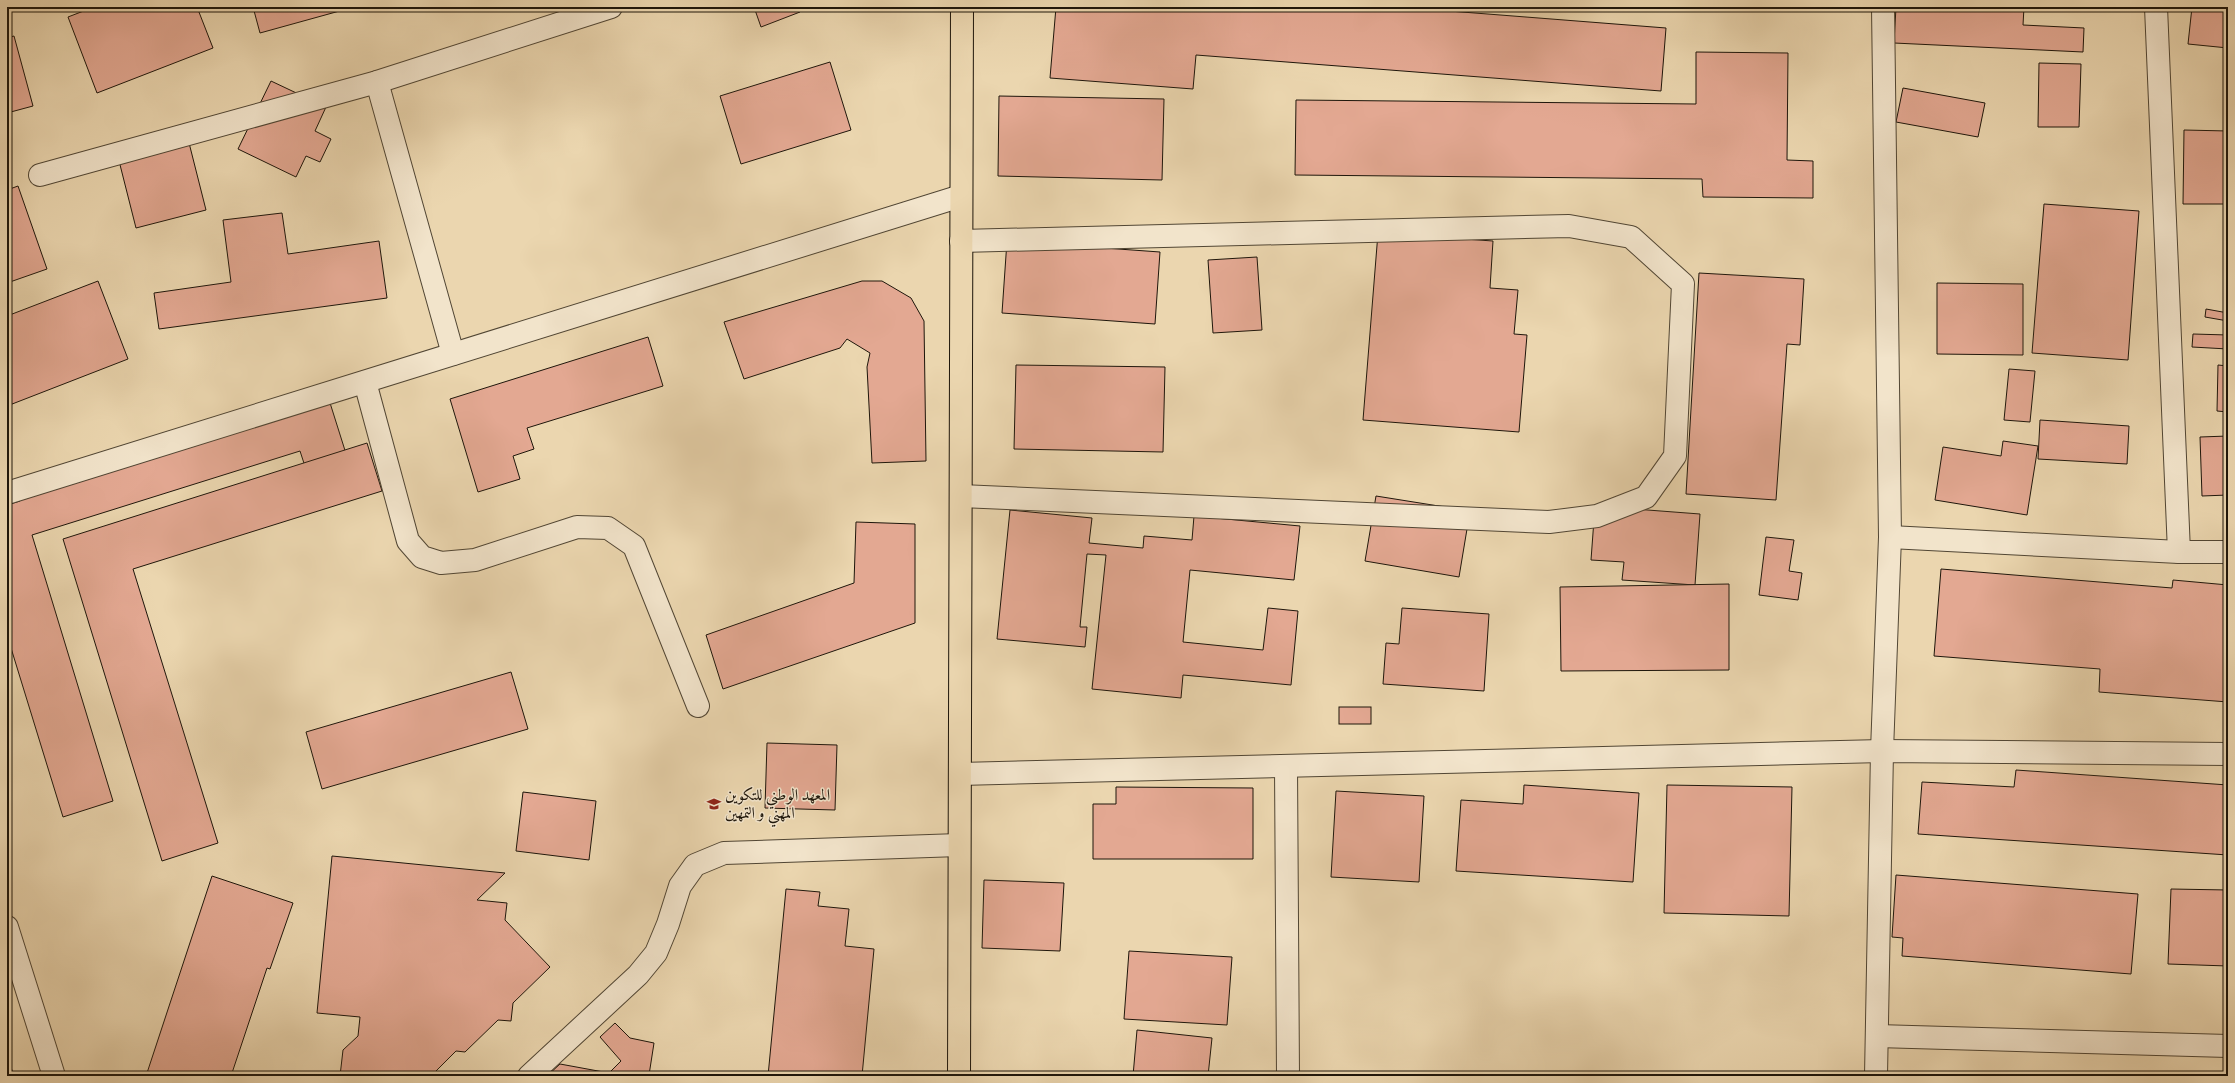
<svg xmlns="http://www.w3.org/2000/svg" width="2235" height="1083" viewBox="0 0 2235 1083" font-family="Alegreya,Amiri,serif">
  <rect width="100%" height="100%" fill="#ebd6af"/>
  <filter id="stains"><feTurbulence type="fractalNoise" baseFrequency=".005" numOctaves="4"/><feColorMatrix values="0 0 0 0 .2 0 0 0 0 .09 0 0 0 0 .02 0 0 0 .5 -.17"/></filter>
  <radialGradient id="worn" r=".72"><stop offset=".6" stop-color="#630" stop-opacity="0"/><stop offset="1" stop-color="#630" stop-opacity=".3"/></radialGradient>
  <g fill="#e3a892" stroke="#1e160b">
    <polygon points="94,7 197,7 213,48 97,93 68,17"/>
    <polygon points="253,7 354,7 260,33"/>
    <polygon points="754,7 798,7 800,12 761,27"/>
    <polygon points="1056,7 1398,7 1666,28 1661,91 1196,55 1193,89 1050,78"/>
    <polygon points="1896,7 2024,7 2023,25 2084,28 2083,52 1894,43"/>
    <polygon points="2192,7 2228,9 2228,48 2188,44"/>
    <polygon points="14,36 33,106 7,113 7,38"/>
    <polygon points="1696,52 1788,53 1787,160 1813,161 1813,198 1703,197 1702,179 1295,175 1296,100 1696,104"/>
    <polygon points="830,62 851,130 741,164 720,96"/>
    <polygon points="2039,63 2081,64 2079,127 2038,127"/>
    <polygon points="271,81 326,107 315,131 331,139 320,162 306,156 296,177 238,149"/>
    <polygon points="1903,88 1985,103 1978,137 1896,122"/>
    <polygon points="999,96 1164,99 1162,180 998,176"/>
    <polygon points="185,127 206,210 136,228 115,145"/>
    <polygon points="2184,130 2228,131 2228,204 2183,204"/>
    <polygon points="18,186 47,269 7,283 7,190"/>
    <polygon points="2044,204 2139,211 2128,360 2032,353"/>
    <polygon points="282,213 288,254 379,241 387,298 159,329 154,293 231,282 223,220"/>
    <polygon points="1378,233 1493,241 1490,288 1518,290 1514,334 1527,335 1519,432 1363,420"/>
    <polygon points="1007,241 1160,252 1155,324 1002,313"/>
    <polygon points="1257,257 1262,330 1213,333 1208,260"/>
    <polygon points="1699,273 1804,279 1800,345 1787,344 1776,500 1686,494"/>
    <polygon points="98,281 128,359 7,406 7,316"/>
    <polygon points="862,281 882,281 911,298 924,321 926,461 872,463 867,367 870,353 847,339 840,348 744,379 724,322"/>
    <polygon points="1937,283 2023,284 2023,355 1937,354"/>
    <polygon points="2206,309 2228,313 2228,321 2205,317"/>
    <polygon points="2193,334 2228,335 2228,349 2192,347"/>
    <polygon points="648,337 663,386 527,428 534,449 513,456 520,479 478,492 450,399"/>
    <polygon points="1016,365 1165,367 1163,452 1014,449"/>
    <polygon points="2218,365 2228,366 2228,412 2217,411"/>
    <polygon points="2009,369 2035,371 2030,422 2004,420"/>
    <polygon points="325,387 354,479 313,491 300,451 32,535 113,801 63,817 7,635 7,505 20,501 15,484"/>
    <polygon points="2040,420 2129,426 2127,464 2038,459"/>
    <polygon points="2228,436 2228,495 2202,496 2200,437"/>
    <polygon points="2003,441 2038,446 2027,515 1935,500 1943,447 2001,456"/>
    <polygon points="367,443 382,491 133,569 218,843 162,861 63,539"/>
    <polygon points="1376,496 1470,511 1459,577 1365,561"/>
    <polygon points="1595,506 1700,514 1695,585 1622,580 1624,562 1591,560"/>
    <polygon points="1010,510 1092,518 1089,543 1143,548 1144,536 1192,540 1194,516 1300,526 1294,580 1190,570 1183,642 1263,650 1268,608 1298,611 1291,685 1183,675 1181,698 1092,689 1106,555 1087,554 1080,627 1087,627 1085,647 997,639"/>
    <polygon points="856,522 915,524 915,623 723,689 706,635 854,583"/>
    <polygon points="1766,537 1794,540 1789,571 1802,573 1798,600 1759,595"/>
    <polygon points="1941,569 2172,588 2173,580 2228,585 2228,702 2099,692 2100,669 1934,656"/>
    <polygon points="1729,584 1729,670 1561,671 1560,587"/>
    <polygon points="1402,608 1489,614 1484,691 1383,684 1386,643 1399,644"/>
    <polygon points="511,672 528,729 322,789 306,732"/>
    <rect x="1339" y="707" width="32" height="17"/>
    <polygon points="767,743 837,745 835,810 765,808"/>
    <polygon points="2016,770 2228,785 2228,855 1918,834 1922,782 2014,787"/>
    <polygon points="1524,785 1639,793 1633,882 1456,871 1461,800 1523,804"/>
    <polygon points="1667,785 1792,787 1789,916 1664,913"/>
    <polygon points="1116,787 1253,788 1253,859 1093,859 1093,804 1116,804"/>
    <polygon points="1336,791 1424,796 1419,882 1331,877"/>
    <polygon points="523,792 596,801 589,860 516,851"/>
    <polygon points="332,856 505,873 477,900 507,903 505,920 550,967 513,1003 511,1021 498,1020 465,1052 456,1051 431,1076 340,1076 343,1050 358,1036 360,1017 317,1013"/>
    <polygon points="1896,875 2138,894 2131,974 1902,956 1903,938 1892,937"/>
    <polygon points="212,876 293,903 270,969 267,968 231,1076 146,1076"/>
    <polygon points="984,880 1064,883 1060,951 982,948"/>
    <polygon points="786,889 820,892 818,906 849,909 845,946 874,949 862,1076 768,1076"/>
    <polygon points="2171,889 2228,890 2228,966 2168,964"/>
    <polygon points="1129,951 1232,957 1227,1025 1124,1019"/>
    <polygon points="615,1023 630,1038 654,1043 649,1075 653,1071 652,1076 547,1076 560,1064 609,1073 621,1061 600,1037"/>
    <polygon points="1137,1030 1212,1038 1208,1076 1133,1076"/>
    <polygon points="7,1056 14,1076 7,1076"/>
  </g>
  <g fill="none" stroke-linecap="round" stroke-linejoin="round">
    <defs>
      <g id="minor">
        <polyline points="2156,7 2179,552"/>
        <polyline points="377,82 453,354"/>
        <polyline points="40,175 377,82 611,7"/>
        <polyline points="365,382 408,541 422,557 441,563 475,560 577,527 608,528 634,546 698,706"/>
        <polyline points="7,493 961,196"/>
        <polyline points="961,496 1549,522 1597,516 1646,497 1675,456 1683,284 1631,237 1569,226 961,241"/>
        <polyline points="1890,537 2179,552 2228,552"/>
        <polyline points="1286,767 1288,1076"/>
        <polyline points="960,774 1882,751 2228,754"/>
        <polyline points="7,927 54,1076"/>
        <polyline points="1877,1036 2228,1046"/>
        <polyline points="529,1076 638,975 656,953 668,924 680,886 695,865 724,853 959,845"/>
        <polyline points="1876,1076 1882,751 1890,537 1883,7"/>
      </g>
      <polyline id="major" points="959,1076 962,7"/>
    </defs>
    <use href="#minor" stroke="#514634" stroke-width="24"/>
    <use href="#major" stroke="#1e160b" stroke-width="24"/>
    <use href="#minor" stroke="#f2e4cb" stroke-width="22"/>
    <use href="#major" stroke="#ebd6af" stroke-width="22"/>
  </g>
  <defs>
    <symbol id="university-bare" viewBox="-9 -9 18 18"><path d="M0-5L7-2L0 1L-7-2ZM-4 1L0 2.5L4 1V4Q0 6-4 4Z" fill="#8f2418" stroke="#f2e4cb" stroke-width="2.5" paint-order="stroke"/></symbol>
  </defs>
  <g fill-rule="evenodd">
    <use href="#university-bare" x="704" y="794" width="20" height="20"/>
  </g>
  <g text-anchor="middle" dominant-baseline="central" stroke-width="3" stroke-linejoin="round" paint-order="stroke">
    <g font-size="16" fill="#1e160b" stroke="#f2e4cb" text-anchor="start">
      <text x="725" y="795">المعهد الوطني للتكوين<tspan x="725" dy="18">المهني و التمهين</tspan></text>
    </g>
  </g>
  <rect width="2235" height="1083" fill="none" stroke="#ebd6af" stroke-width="24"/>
  <rect x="8" y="8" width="2219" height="1067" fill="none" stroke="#1e160b" stroke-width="2"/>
  <rect x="12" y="12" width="2211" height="1059" fill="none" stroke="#1e160b"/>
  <rect width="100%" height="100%" filter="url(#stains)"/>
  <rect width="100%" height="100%" fill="url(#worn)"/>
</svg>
